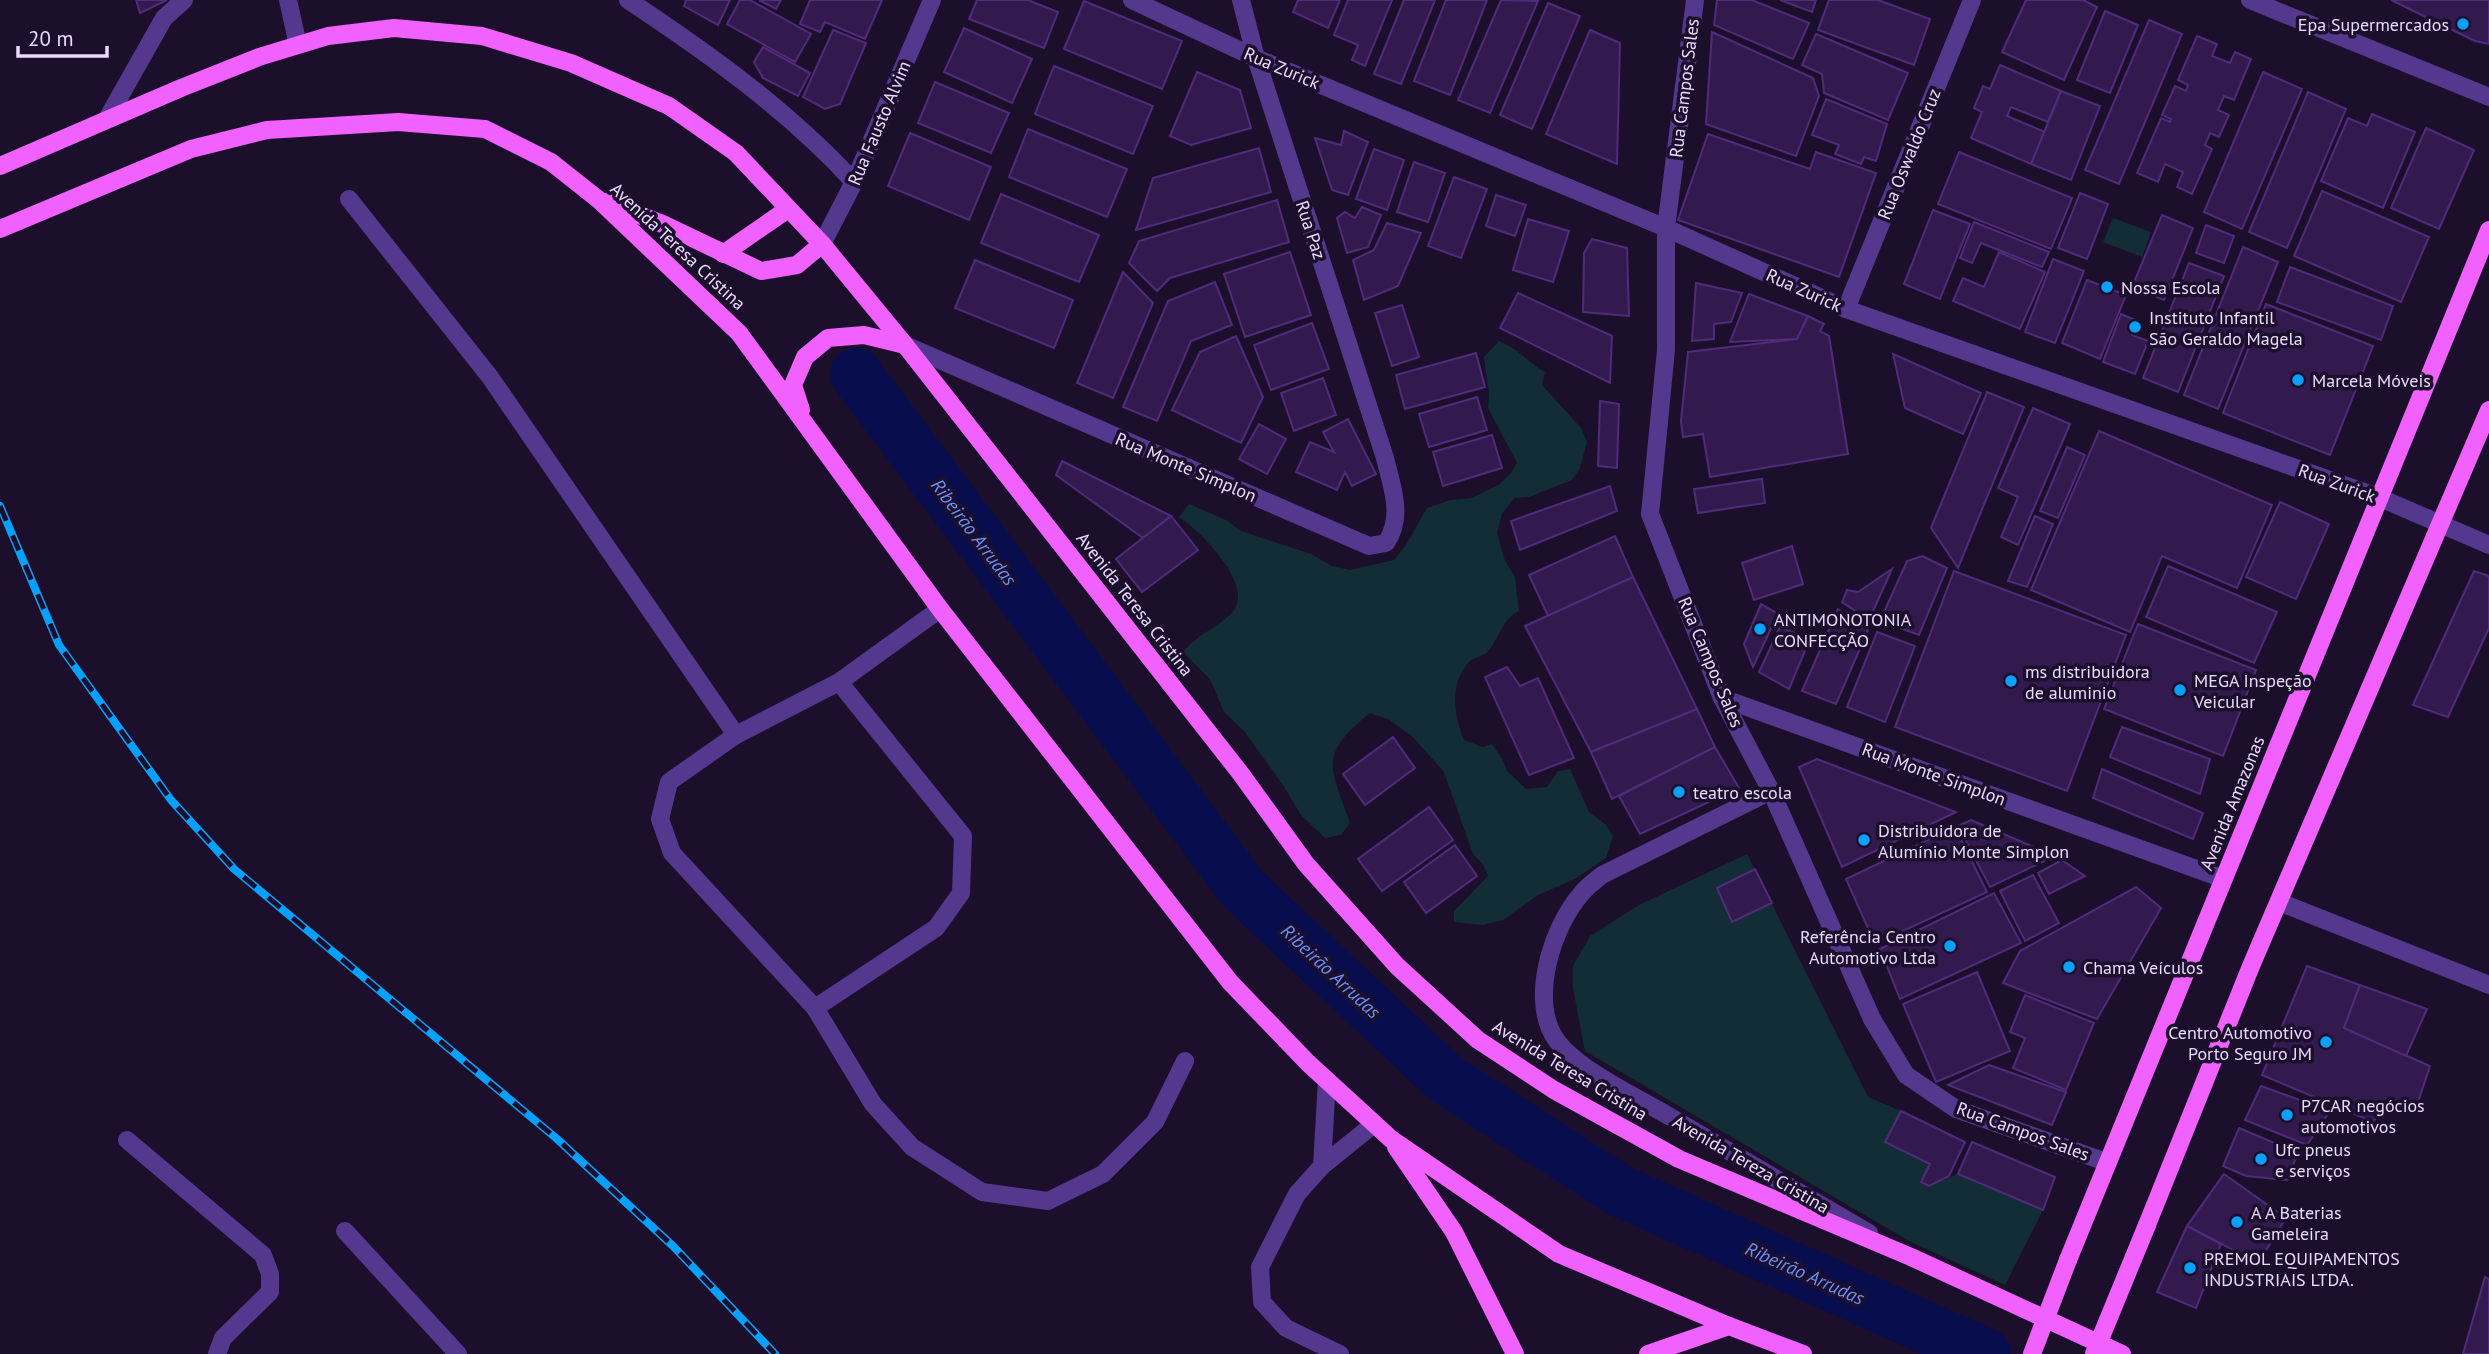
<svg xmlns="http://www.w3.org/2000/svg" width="2489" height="1354" viewBox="0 0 2489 1354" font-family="'PT Sans',sans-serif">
  <rect width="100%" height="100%" fill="#1c0f2c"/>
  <g fill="#122d36">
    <polygon points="2113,218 2151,232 2142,257 2103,242"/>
    <path d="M1499,341C1517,348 1528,362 1545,372L1542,385L1581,428L1587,442L1580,468L1572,480L1529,497L1514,498L1502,514L1497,533L1505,561L1515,577L1519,611C1503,619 1500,635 1490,649C1485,657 1474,656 1468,663C1449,685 1454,716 1464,740L1483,747L1492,744L1503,760L1507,771L1526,789L1547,787L1558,771L1570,769L1589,812L1605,824L1613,836L1606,858L1575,879L1538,895L1503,920L1483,925L1454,922V911L1488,876L1483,864L1473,854L1444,772L1413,737L1388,719L1370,713C1318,755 1330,766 1350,823L1341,835L1325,838L1301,815L1283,785L1244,731L1224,712L1210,679L1183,652C1198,633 1222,626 1234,610C1253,583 1200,531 1179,517L1189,504L1226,520L1241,531L1311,554L1332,566L1350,570L1394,560L1406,545L1427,508L1451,500L1472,498L1500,484L1511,473L1517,463L1488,408L1489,394L1484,357Z"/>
    <polygon points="1747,854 1868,1097 1901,1111 1886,1142 1930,1164 1921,1182 1929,1186 1958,1174 2043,1210 2005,1285 1909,1241 1585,1051 1573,988 1573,966 1590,936 1639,905"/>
  </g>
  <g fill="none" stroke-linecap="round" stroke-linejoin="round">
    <polyline stroke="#080e4d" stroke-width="52" points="856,374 1243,889 1446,1079 1620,1191 1985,1354"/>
  </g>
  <g fill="#331a4e" stroke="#512b7b" stroke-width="2">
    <polygon points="136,0 167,0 140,13"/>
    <polygon points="686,0 730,0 718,25 684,6"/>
    <polygon points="740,0 750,0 811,34 795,62 727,24"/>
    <polygon points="759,0 781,0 776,9"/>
    <polygon points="810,0 882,0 865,39 825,22 820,32 800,24"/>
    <polygon points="977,0 1028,0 1058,12 1044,48 969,19"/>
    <polygon points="1298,0 1340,0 1328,28 1293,12"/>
    <polygon points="1348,0 1392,0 1365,66 1352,60 1358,45 1334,35"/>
    <polygon points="1404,0 1435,0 1401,84 1374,74"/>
    <polygon points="1446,0 1487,0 1450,95 1414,81"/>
    <polygon points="1501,0 1538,1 1490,113 1458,100"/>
    <polygon points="1717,0 1752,0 1809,23 1793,59 1714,25"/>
    <polygon points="1780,0 1816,0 1812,12"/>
    <polygon points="1829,0 1878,0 1930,19 1914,65 1818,30"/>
    <polygon points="2026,0 2083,0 2097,7 2064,80 2002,52"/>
    <polygon points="2391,0 2489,0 2489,44 2475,41"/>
    <polygon points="1084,1 1182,41 1162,89 1064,49"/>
    <polygon points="1548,3 1580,16 1532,129 1500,115"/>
    <polygon points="2105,11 2138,25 2110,93 2077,80"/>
    <polygon points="2149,20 2182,34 2119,184 2085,170"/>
    <polygon points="964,28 1032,59 1012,103 944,72"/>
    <polygon points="833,30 866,43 840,104 825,109 803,97"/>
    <polygon points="1590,30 1620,43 1617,164 1546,134"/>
    <polygon points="1712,32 1813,78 1819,96 1796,156 1706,124"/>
    <polygon points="1816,34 1908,73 1888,120 1824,93 1822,74 1802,65"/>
    <polygon points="2197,36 2217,44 2212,56 2230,63 2235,52 2251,59 2234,100 2224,96 2218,110 2229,115 2219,137 2210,133 2205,145 2212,149 2192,194 2177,187 2183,172 2165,164 2158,182 2137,173 2161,118 2170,122 2171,119 2162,115 2175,86 2186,91 2188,85 2178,80"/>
    <polygon points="763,47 810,73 798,96 763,78 754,62"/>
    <polygon points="2000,65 2061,91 2048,122 2011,107 2007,116 2045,132 2031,164 1971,138 1982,112 1974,108 1983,86 1990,89"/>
    <polygon points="1054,66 1153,106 1133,154 1035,114"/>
    <polygon points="1197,72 1240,90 1251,128 1191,145 1170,136"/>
    <polygon points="2263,72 2302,89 2242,229 2204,212"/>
    <polygon points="935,82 1009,113 991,153 918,123"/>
    <polygon points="2061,91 2100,106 2071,180 2031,164"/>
    <polygon points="2308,92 2346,109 2287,248 2249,232"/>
    <polygon points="1826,99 1887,124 1876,161 1864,157 1861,164 1835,154 1839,145 1812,135"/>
    <polygon points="2372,114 2415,132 2383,208 2321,181 2348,118 2367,126"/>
    <polygon points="2426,128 2474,150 2439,229 2391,208"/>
    <polygon points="1028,129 1127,169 1107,217 1009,177"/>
    <polygon points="1344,131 1368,142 1348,195 1332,190 1315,138 1341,145"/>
    <polygon points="910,133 991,167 969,220 888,186"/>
    <polygon points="1708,134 1810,169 1816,152 1876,173 1839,277 1678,220"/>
    <polygon points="1259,148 1271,192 1136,230 1153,178"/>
    <polygon points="1374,149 1404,160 1387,210 1356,199"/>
    <polygon points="1959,152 2072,198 2051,249 1938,204"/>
    <polygon points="1414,162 1445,173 1428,222 1397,212"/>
    <polygon points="1454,177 1487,189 1461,258 1428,246"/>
    <polygon points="2322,191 2429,237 2401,302 2294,256"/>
    <polygon points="2080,193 2108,204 2087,259 2058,248"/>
    <polygon points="1001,194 1099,235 1079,282 981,243"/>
    <polygon points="1496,195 1526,205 1515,236 1486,226"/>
    <polygon points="1277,200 1289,242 1170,278 1157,291 1129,263 1139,241"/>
    <polygon points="1362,207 1381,215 1368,247 1347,253 1337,218 1345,212 1355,218"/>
    <polygon points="1933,210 1970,224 1940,299 1904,284"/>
    <polygon points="2162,215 2193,228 2164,300 2132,287"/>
    <polygon points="1528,219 1569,231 1553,282 1513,270"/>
    <polygon points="1974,222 2049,252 2042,267 1981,243 1972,263 1960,258"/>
    <polygon points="1387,223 1421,233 1398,286 1364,300 1353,260 1374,250"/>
    <polygon points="2206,225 2234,236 2224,263 2196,253"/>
    <polygon points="1592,239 1627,248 1629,316 1583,312 1584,253"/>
    <polygon points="2243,247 2278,262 2218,409 2184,395"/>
    <polygon points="1290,252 1311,315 1245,337 1224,274"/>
    <polygon points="1999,252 2045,272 2020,329 1953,301 1963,278 1984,287"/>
    <polygon points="2053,259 2084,271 2055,343 2025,332"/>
    <polygon points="975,260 1073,300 1054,348 955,308"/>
    <polygon points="2189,263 2224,276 2178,392 2143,378"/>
    <polygon points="2290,267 2393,306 2381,340 2277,302"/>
    <polygon points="1123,272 1153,303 1113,398 1077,383"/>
    <polygon points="2087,280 2126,295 2100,359 2062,343"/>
    <polygon points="1215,282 1232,325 1191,341 1157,421 1123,407 1168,301"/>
    <polygon points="1696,283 1742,293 1731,322 1714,324 1714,339 1692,341"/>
    <polygon points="1518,293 1612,336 1610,383 1500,328"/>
    <polygon points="1749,294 1808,316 1797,339 1730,342"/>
    <polygon points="2266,304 2373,346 2330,455 2223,413"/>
    <polygon points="1402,305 1419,357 1392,366 1375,313"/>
    <polygon points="2121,314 2138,321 2132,335 2148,341 2135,374 2103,362"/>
    <polygon points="1808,316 1824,324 1820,331 1829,336 1848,454 1710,477 1703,434 1683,437 1681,421 1688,352 1797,339"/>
    <polygon points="1312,323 1329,369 1271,390 1254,345"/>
    <polygon points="1236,336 1263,397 1241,443 1172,410 1200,352"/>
    <polygon points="1476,353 1485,387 1405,409 1396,375"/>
    <polygon points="1893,354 1981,393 1963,434 1905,408"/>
    <polygon points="1323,378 1336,415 1294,431 1281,393"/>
    <polygon points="1987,392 2024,407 1958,568 1931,528"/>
    <polygon points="1477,397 1487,430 1429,447 1419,414"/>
    <polygon points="1600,401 1619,404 1617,468 1598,466"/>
    <polygon points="2033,408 2070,424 2018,545 2001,537 2018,497 1998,488"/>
    <polygon points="1348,419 1376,474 1352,486 1345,472 1337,490 1296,472 1310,442 1334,452 1323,432"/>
    <polygon points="1259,424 1286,439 1267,474 1239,459"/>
    <polygon points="2099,431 2272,505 2237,588 2162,556 2130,632 2031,590"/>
    <polygon points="1492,435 1502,468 1443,486 1433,452"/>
    <polygon points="2067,447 2085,455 2058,518 2040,511"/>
    <polygon points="1062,461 1171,516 1143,538 1056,475"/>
    <polygon points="1762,479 1765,503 1698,513 1694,489"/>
    <polygon points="1610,486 1617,511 1520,550 1511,521"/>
    <polygon points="2280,502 2329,524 2296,599 2246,577"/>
    <polygon points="1171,516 1198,550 1142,592 1116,559"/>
    <polygon points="2035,516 2053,524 2027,587 2008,581"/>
    <polygon points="1615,536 1633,577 1548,616 1529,575"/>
    <polygon points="1792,546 1803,584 1754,600 1742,563"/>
    <polygon points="1922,556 1947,568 1919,635 1880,621 1907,561"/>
    <polygon points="2168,566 2277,612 2254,663 2146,617"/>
    <polygon points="1892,569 1869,620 1842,602 1847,590 1858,592"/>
    <polygon points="1954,571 2126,635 2067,791 1895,727"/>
    <polygon points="2474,571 2489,576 2489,628 2448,717 2413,705"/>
    <polygon points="1633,577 1697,709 1591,752 1525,626"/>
    <polygon points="1761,604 1778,614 1753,667 1744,644"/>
    <polygon points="1838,609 1868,630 1836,704 1802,691"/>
    <polygon points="2138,624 2256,670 2223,756 2104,709"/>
    <polygon points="1780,627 1810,639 1789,689 1759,672"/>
    <polygon points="1877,632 1915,646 1885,722 1847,707"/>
    <polygon points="1507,667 1520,686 1538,678 1574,758 1529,775 1485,677"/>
    <polygon points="1697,709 1715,747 1612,799 1591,752"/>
    <polygon points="2122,727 2210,759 2200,794 2110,757"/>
    <polygon points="1393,737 1415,768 1365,805 1343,774"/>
    <polygon points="1715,747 1739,788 1640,834 1619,796"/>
    <polygon points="1817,759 1956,812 1842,867 1799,767"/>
    <polygon points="2102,769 2203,813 2193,839 2093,798"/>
    <polygon points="1429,807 1453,840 1382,891 1358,859"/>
    <polygon points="1971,820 2055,856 1990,887 1958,826"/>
    <polygon points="1955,827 1987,892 1875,944 1846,879"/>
    <polygon points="1455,845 1477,876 1426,913 1404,882"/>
    <polygon points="2062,860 2085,876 2049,894 2038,873"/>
    <polygon points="1755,869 1772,903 1732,922 1717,888"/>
    <polygon points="2033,875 2059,923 2025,941 2000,891"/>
    <polygon points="2136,887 2161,908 2097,1019 2003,983 2020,951"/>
    <polygon points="1994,893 2021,943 1900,999 1880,949"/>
    <polygon points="2307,966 2360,985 2344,1028 2430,1066 2416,1108 2390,1099 2373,1122 2262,1075"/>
    <polygon points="1977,972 2010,1051 1936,1082 1903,1004"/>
    <polygon points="2360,985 2427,1009 2406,1056 2344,1028"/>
    <polygon points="2025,995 2094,1023 2066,1090 2013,1068 2025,1038 2010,1032"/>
    <polygon points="1989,1065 2066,1092 2052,1125 1948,1085"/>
    <polygon points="2261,1086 2330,1111 2307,1145 2245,1120"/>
    <polygon points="1901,1111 1965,1142 1949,1176 1929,1186 1921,1182 1930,1164 1885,1142"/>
    <polygon points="2239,1128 2298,1153 2287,1180 2246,1176 2223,1166"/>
    <polygon points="1972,1142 2055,1177 2043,1210 1958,1174"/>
    <polygon points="2224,1174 2286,1218 2258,1263 2187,1226"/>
    <polygon points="2187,1226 2221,1244 2196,1308 2157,1292"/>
    <polygon points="2485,1277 2489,1279 2489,1354 2463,1354"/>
  </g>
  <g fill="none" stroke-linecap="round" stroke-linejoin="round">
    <g stroke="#53388d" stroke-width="18">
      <polyline points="288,0 298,45"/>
      <path d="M628,0C708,53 789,111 854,182"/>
      <polyline points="1132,0 1256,58 1666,228 1846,309 2378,497 2489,545"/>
      <polyline points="1695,0 1666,228 1666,350 1650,514 1722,698 1771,791 1872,1019 1906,1075 1956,1109 2106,1162"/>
      <polyline points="2250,0 2489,97"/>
      <polyline points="107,119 164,18 184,0"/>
      <polyline points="349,199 490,377 736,735"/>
      <polyline points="822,244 854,182 932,0"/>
      <polyline points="1846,309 1972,0"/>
      <path d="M905,345L1369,546L1386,543C1404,517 1392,487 1385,458L1256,58L1241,0"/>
      <polyline points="839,682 963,836 961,893 936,928 815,1008 672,853 660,819 669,782 736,735 839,682 940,609"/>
      <polyline points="1722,698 2224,879"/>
      <path d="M1771,791L1602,875C1595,881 1587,886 1582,893C1552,926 1528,1002 1557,1041C1579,1070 1634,1096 1667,1115C1734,1154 1802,1194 1869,1233"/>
      <polyline points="2279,902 2489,985"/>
      <polyline points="815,1008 873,1104 912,1147 982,1192 1048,1201 1103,1174 1155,1122 1185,1061"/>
      <polyline points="127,1140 263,1255 270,1274 270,1292 223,1338 217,1354"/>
      <polyline points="1322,1166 1327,1080"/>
      <polyline points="345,1231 458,1354"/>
      <polyline points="1340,1354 1286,1328 1262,1302 1260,1267 1297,1194 1322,1166 1374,1124"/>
    </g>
    <g stroke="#f061ff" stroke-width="18">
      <polyline points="0,166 181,88 259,57 328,36 394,28 482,36 571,63 669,106 736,153 822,244 905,345 1241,774 1306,864 1397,966 1478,1040 1554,1090 1679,1159 1911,1257 2122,1354"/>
      <polyline points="606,202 665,225 761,271 797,265 822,244"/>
      <polyline points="0,229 191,149 267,130 398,122 485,129 551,162 599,200 739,333 940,609 1230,982 1308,1063 1391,1139 1559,1254 1729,1326 1803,1354"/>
      <polyline points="723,254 788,209"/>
      <polyline points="801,410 793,385 805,357 828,338 864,335 905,345"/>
      <polyline points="1396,1147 1454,1232 1515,1354"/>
      <polyline points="2147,1225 2251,966 2489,410"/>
      <polyline points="2068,1260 2489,230"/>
      <polyline points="1648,1354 1729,1326"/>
    </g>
    <defs>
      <polyline id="rail" points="0,506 59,645 171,800 234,869 556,1138 673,1246 775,1354"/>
    </defs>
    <use href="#rail" stroke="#06a1ff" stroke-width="8"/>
    <use href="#rail" stroke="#1c0f2c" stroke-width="5" stroke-dasharray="16" stroke-linecap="butt"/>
    <g stroke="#f061ff" stroke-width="18">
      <polyline points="2032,1354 2068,1260"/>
      <polyline points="2094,1354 2147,1225"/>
    </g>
  </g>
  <g fill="#06a1ff" stroke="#1c0f2c" stroke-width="2.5">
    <circle cx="2463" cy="24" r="7"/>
    <circle cx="2107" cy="287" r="7"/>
    <circle cx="2135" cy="327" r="7"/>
    <circle cx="2298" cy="380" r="7"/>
    <circle cx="1760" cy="629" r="7"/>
    <circle cx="2011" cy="681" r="7"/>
    <circle cx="2180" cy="690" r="7"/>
    <circle cx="1679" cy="792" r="7"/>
    <circle cx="1864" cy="840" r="7"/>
    <circle cx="1950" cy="946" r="7"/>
    <circle cx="2069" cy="967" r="7"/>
    <circle cx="2326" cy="1042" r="7"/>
    <circle cx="2287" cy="1115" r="7"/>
    <circle cx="2261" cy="1159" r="7"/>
    <circle cx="2237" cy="1222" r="7"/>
    <circle cx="2190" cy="1268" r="7"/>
  </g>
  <g text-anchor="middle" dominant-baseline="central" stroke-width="7" stroke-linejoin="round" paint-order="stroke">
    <g font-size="18" fill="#e9daff" stroke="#1c0f2c" text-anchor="start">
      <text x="2449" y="24" text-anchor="end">Epa Supermercados</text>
      <text x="2121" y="287">Nossa Escola</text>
      <text x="2149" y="317">Instituto Infantil<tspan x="2149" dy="21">São Geraldo Magela</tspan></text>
      <text x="2312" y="380">Marcela Móveis</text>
      <text x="1774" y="619">ANTIMONOTONIA<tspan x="1774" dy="21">CONFECÇÃO</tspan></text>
      <text x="2025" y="671">ms distribuidora<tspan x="2025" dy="21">de aluminio</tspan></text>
      <text x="2194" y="680">MEGA Inspeção<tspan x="2194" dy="21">Veicular</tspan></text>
      <text x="1693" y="792">teatro escola</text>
      <text x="1878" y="830">Distribuidora de<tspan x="1878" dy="21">Alumínio Monte Simplon</tspan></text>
      <text x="1936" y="936" text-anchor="end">Referência Centro<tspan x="1936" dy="21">Automotivo Ltda</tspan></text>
      <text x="2083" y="967">Chama Veículos</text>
      <text x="2312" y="1032" text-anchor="end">Centro Automotivo<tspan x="2312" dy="21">Porto Seguro JM</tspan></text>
      <text x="2301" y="1105">P7CAR negócios<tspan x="2301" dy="21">automotivos</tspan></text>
      <text x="2275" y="1149">Ufc pneus<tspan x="2275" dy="21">e serviços</tspan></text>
      <text x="2251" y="1212">A A Baterias<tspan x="2251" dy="21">Gameleira</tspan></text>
      <text x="2204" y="1258">PREMOL EQUIPAMENTOS<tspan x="2204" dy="21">INDUSTRIAIS LTDA.</tspan></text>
    </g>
    <g font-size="18" fill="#e9daff" stroke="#1c0f2c">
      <text transform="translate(1282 68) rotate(23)">Rua Zurick</text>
      <text transform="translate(1684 88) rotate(-83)">Rua Campos Sales</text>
      <text transform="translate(879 123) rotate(-67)">Rua Fausto Alvim</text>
      <text transform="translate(1909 154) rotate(-68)">Rua Oswaldo Cruz</text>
      <text transform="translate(1311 230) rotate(72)">Rua Paz</text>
      <text transform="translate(678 246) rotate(43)">Avenida Teresa Cristina</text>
      <text transform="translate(1804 290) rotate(24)">Rua Zurick</text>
      <text transform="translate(1186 467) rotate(23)">Rua Monte Simplon</text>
      <text transform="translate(2337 483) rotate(20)">Rua Zurick</text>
      <text transform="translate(1135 604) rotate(52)">Avenida Teresa Cristina</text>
      <text transform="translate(1711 662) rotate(67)">Rua Campos Sales</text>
      <text transform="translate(1934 774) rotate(20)">Rua Monte Simplon</text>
      <text transform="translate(2232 803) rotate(-68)">Avenida Amazonas</text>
      <text transform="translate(1570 1070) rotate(31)">Avenida Teresa Cristina</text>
      <text transform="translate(2023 1131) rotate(20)">Rua Campos Sales</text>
      <text transform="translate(1751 1164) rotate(30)">Avenida Tereza Cristina</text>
    </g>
    <g font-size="19" font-style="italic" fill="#688fff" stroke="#1c0f2c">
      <text transform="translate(974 532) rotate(53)">Ribeirão Arrudas</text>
      <text transform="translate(1331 971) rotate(43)">Ribeirão Arrudas</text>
      <text transform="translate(1805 1273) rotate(24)">Ribeirão Arrudas</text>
    </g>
  </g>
  <path d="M18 46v10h89v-10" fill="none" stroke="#e9daff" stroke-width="3.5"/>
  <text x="28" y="46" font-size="21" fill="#e9daff" stroke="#1c0f2c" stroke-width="5" paint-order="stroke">20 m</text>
</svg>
